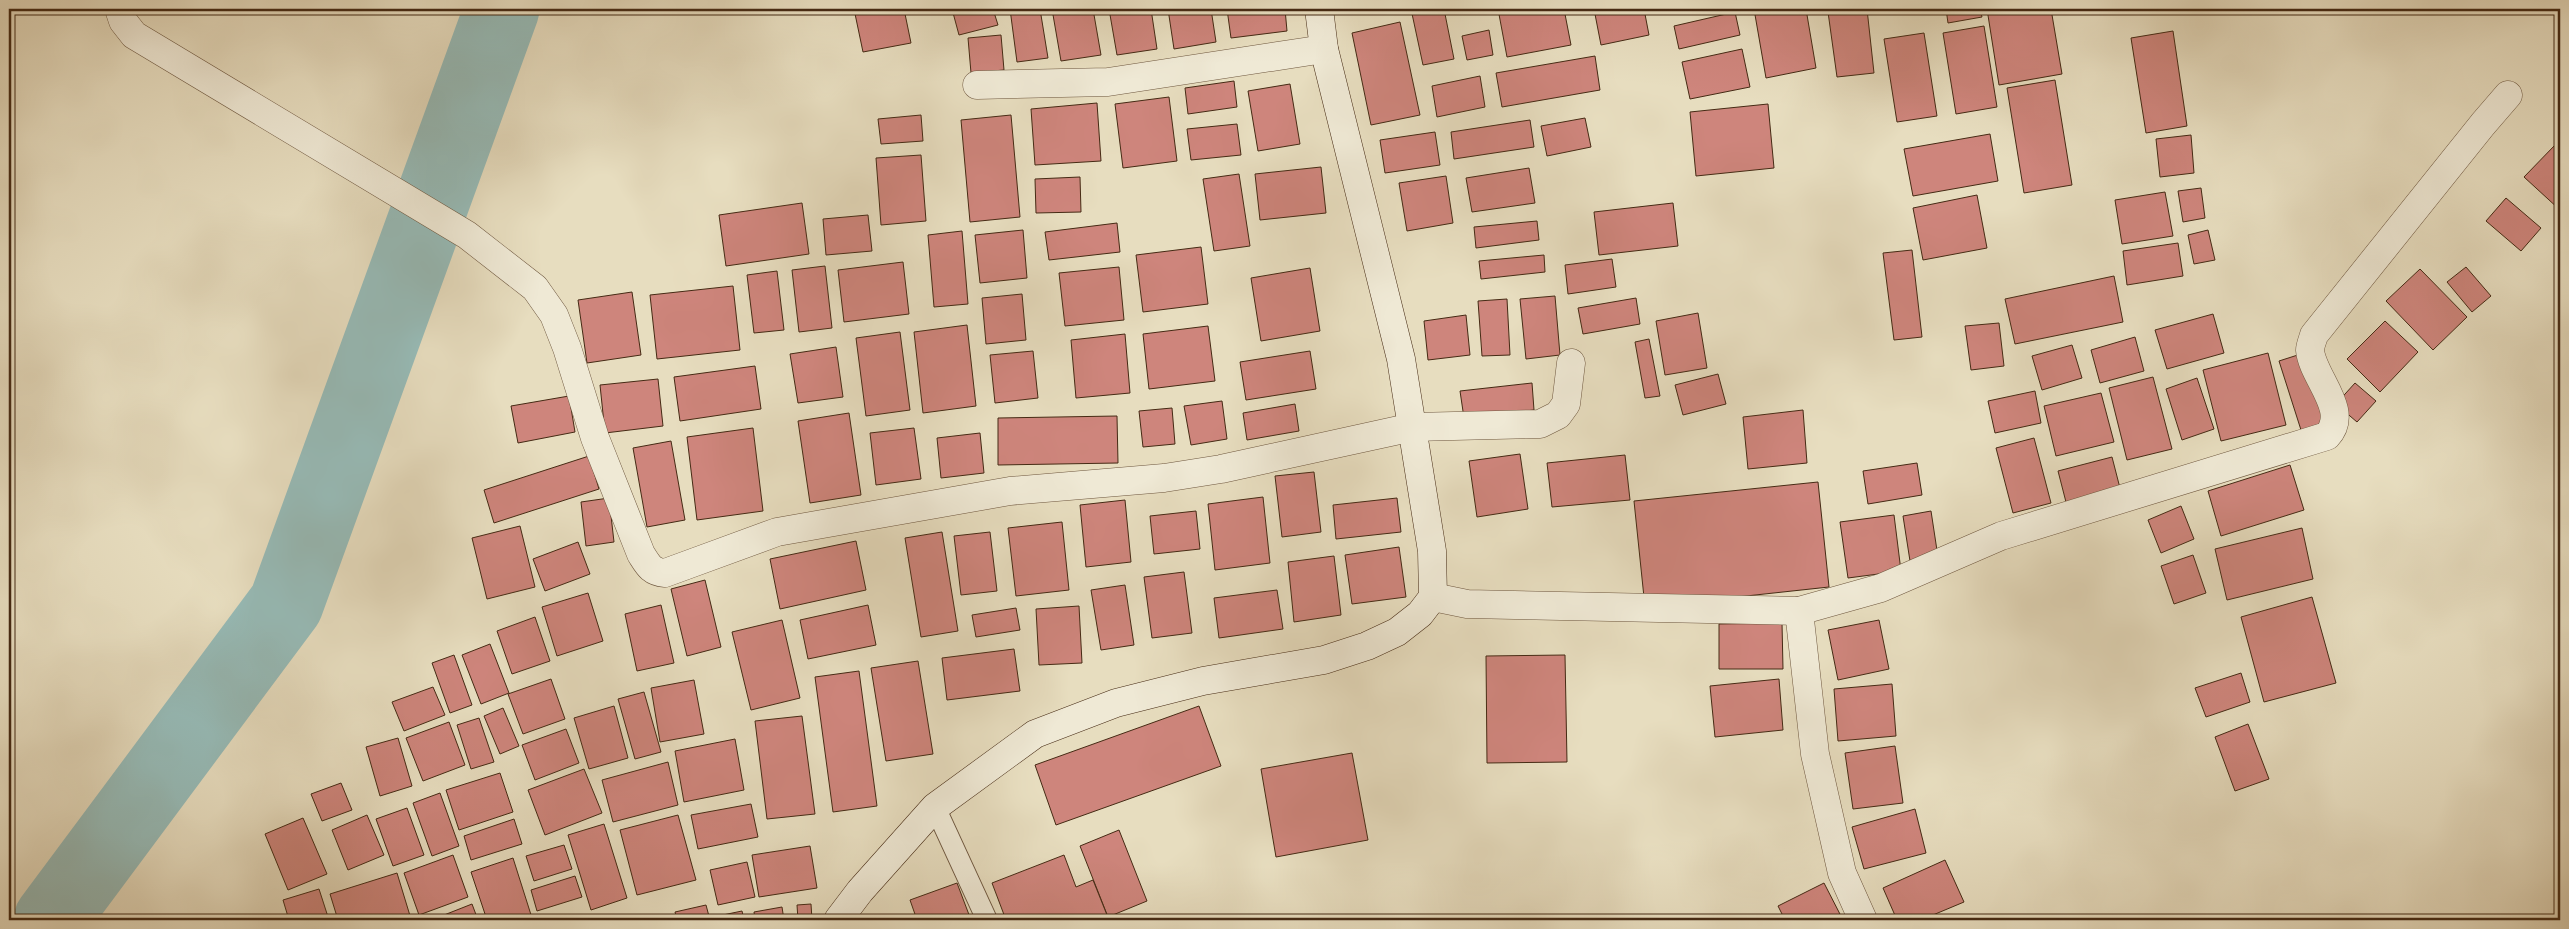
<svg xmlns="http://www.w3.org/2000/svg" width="2569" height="929" viewBox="0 0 2569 929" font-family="Vollkorn,serif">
  <rect width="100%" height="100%" fill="#e7ddbf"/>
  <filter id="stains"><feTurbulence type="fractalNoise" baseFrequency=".004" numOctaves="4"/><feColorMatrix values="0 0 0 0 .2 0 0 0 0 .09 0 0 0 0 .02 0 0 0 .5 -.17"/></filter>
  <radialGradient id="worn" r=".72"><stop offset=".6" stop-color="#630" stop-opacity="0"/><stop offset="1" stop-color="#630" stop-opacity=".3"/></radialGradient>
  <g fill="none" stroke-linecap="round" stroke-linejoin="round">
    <polyline stroke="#97bbb7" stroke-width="75" points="51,920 286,604 502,9"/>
  </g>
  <g fill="#ce857c" stroke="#452a14">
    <polygon points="854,9 904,9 911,43 863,52"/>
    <polygon points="952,9 993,9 998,25 959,35"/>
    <polygon points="1010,9 1040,9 1048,58 1017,62"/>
    <polygon points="1052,9 1093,9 1101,55 1061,61"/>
    <polygon points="1109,9 1151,9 1157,49 1117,55"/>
    <polygon points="1168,9 1211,9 1216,42 1174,49"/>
    <polygon points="1227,9 1285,9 1287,31 1231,38"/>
    <polygon points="1411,9 1444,9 1454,59 1423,65"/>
    <polygon points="1498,9 1564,9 1571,45 1507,57"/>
    <polygon points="1594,9 1644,9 1649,35 1601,45"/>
    <polygon points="1754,9 1806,9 1816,68 1766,78"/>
    <polygon points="1867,9 1874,73 1837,77 1828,12"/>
    <polygon points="1946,9 1980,9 1982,17 1948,23"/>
    <polygon points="1987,9 2051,9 2062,74 1999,85"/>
    <polygon points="1735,12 1740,35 1679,49 1674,26"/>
    <polygon points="1400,22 1420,115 1371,125 1352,33"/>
    <polygon points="1984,26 1997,107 1956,114 1943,33"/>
    <polygon points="1489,30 1493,55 1467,60 1462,36"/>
    <polygon points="2173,31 2187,126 2146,133 2131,38"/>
    <polygon points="1924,33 1937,116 1897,122 1884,39"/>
    <polygon points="1001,35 1004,70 971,73 968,38"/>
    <polygon points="1742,49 1750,87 1690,99 1682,62"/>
    <polygon points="1595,56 1600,90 1502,107 1496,73"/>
    <polygon points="1480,76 1485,107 1437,117 1432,86"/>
    <polygon points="2055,80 2072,185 2024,193 2007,88"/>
    <polygon points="1234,81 1237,107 1188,114 1185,88"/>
    <polygon points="1290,84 1300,144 1258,151 1248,91"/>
    <polygon points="1169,97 1177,161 1123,168 1115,104"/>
    <polygon points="1097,103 1101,161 1035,165 1031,109"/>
    <polygon points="1768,104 1774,168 1696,176 1690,112"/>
    <polygon points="921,115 923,141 881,144 878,119"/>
    <polygon points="1011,115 1020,217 970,222 961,120"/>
    <polygon points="1585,118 1591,147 1547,156 1541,126"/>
    <polygon points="1530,120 1534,147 1454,159 1451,132"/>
    <polygon points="1237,124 1241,155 1191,160 1187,129"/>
    <polygon points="1435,132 1440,165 1385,173 1380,140"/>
    <polygon points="1990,134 1998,181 1913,196 1904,149"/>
    <polygon points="2191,135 2194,173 2160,177 2156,139"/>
    <polygon points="2556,144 2560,148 2560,210 2524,177"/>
    <polygon points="921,155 926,221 881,225 876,158"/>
    <polygon points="1321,167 1326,213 1260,220 1255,174"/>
    <polygon points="1529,168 1535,203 1472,212 1466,178"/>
    <polygon points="1239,174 1250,246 1214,251 1203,179"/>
    <polygon points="1446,176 1453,223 1407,231 1399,183"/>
    <polygon points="1080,177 1081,212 1036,213 1035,179"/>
    <polygon points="2201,188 2205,218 2183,222 2178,191"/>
    <polygon points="2165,192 2173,236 2122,244 2115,200"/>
    <polygon points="1977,195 1987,248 1923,260 1913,208"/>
    <polygon points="2506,198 2541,228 2521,251 2486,221"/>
    <polygon points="802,203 809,254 726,266 719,215"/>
    <polygon points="1673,203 1678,246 1599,255 1594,212"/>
    <polygon points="868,215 872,251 826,255 823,219"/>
    <polygon points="1537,221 1539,240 1476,248 1474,227"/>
    <polygon points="1117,223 1120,252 1049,260 1045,232"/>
    <polygon points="1023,230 1027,278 980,283 975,235"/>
    <polygon points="2208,230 2215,260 2194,264 2188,235"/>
    <polygon points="962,231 968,304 934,307 928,235"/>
    <polygon points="2178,243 2183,276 2127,285 2123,251"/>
    <polygon points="1201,247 1208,304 1143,312 1136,255"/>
    <polygon points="1912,250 1922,337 1894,340 1883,253"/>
    <polygon points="1544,255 1545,272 1481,279 1479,261"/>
    <polygon points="1612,259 1616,287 1568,294 1565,265"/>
    <polygon points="903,262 909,314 844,322 838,270"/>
    <polygon points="825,266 832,328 799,332 792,270"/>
    <polygon points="1119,267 1124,320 1065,326 1059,273"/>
    <polygon points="2466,267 2491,296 2472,312 2447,282"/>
    <polygon points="1310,268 1320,331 1261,341 1251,278"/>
    <polygon points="2420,269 2467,317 2433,350 2386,301"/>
    <polygon points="777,271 784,330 754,333 747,275"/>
    <polygon points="2114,276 2123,322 2015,344 2005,299"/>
    <polygon points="733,286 740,350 657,359 650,295"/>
    <polygon points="632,292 641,355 587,363 578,300"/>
    <polygon points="1022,294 1026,340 986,344 982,298"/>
    <polygon points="1555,296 1560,355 1526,359 1520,299"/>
    <polygon points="1636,298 1640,324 1583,334 1578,308"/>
    <polygon points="1507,299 1510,355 1482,356 1478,301"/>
    <polygon points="1698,313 1707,368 1665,375 1656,321"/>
    <polygon points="2213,314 2224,353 2167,369 2155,330"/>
    <polygon points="1466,315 1470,355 1428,360 1424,321"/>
    <polygon points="2385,321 2418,352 2380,392 2347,359"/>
    <polygon points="1999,323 2004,366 1971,370 1965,326"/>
    <polygon points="967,325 976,406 923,413 914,332"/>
    <polygon points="1208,326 1215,381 1149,389 1143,334"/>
    <polygon points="900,332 910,410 866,416 856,338"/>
    <polygon points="1125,334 1130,393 1076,398 1071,340"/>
    <polygon points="2135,337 2144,371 2100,383 2091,350"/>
    <polygon points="1649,339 1660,396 1645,398 1635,342"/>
    <polygon points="2072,345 2082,378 2042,390 2032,356"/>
    <polygon points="836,347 843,397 798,403 790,354"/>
    <polygon points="1033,351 1038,398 995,403 990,355"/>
    <polygon points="1310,351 1316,389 1246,400 1240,362"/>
    <polygon points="2268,353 2286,425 2221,441 2203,370"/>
    <polygon points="2304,353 2326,422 2301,430 2279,361"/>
    <polygon points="755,366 761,409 680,421 674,377"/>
    <polygon points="1718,374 1726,404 1683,415 1675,385"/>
    <polygon points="2153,377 2172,449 2127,460 2109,388"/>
    <polygon points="2197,378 2214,429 2182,440 2166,389"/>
    <polygon points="658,379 663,426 605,433 600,385"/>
    <polygon points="1532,383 1534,410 1464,418 1460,391"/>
    <polygon points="2355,383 2376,401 2357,422 2336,404"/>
    <polygon points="2035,391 2041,423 1995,433 1988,401"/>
    <polygon points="2101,393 2114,442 2056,456 2044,406"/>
    <polygon points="569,396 575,432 518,443 511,406"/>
    <polygon points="1222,401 1227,439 1191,445 1184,406"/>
    <polygon points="1295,404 1299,431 1247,440 1243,413"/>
    <polygon points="1172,408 1175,444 1143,447 1139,411"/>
    <polygon points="1803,410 1807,463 1748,469 1743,417"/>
    <polygon points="849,413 861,495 810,503 798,421"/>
    <polygon points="1117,416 1118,463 998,465 998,418"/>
    <polygon points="753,428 763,511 697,520 687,437"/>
    <polygon points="914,428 921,479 876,485 870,433"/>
    <polygon points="980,433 984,473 941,478 937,438"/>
    <polygon points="2034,438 2051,503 2013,513 1996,448"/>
    <polygon points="671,441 685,520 647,527 633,448"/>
    <polygon points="1520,454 1528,509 1477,517 1469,461"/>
    <polygon points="1625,455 1630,500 1552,507 1547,463"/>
    <polygon points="589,456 599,489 494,523 484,490"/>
    <polygon points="2112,457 2121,492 2067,506 2058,471"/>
    <polygon points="1917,463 1922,495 1868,504 1863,471"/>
    <polygon points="2290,465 2304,510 2221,536 2208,491"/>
    <polygon points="1314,472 1321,532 1282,537 1275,476"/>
    <polygon points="1818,482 1829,587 1645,607 1634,501"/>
    <polygon points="1263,497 1270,563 1215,570 1208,504"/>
    <polygon points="609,498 614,542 586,546 581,502"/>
    <polygon points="1397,498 1401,532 1336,539 1333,505"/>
    <polygon points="1125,500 1131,562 1086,567 1080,505"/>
    <polygon points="2181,506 2194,539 2161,553 2148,520"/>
    <polygon points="1196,511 1200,549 1154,554 1150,516"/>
    <polygon points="1931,511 1938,557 1910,561 1903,516"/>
    <polygon points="1894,515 1901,571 1848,578 1840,522"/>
    <polygon points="1062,522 1069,590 1016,596 1008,528"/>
    <polygon points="520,526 535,587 487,599 472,538"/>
    <polygon points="2302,528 2313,579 2227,600 2215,549"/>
    <polygon points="942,532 958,631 921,637 905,538"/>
    <polygon points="990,532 997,591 961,595 954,536"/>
    <polygon points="856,541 866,590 780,609 770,559"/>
    <polygon points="578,542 590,574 545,591 533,559"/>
    <polygon points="1399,547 1406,597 1352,604 1345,555"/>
    <polygon points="2193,555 2206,593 2174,604 2161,566"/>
    <polygon points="1334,556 1341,615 1294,622 1288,562"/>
    <polygon points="1184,572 1192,633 1152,638 1144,577"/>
    <polygon points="705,580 721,647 687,656 671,589"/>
    <polygon points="1125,585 1134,645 1101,650 1091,590"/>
    <polygon points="1277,590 1283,629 1219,638 1214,598"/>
    <polygon points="588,593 603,641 557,656 542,607"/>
    <polygon points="2312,597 2336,683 2264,702 2241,617"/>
    <polygon points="661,605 674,663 637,671 625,614"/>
    <polygon points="868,605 876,645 808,659 800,620"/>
    <polygon points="1079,606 1082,663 1039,665 1036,609"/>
    <polygon points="1016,608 1020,630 976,637 972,615"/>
    <polygon points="535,617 550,661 512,674 497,631"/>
    <polygon points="782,620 800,698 751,710 732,632"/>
    <polygon points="1879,620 1889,669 1838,680 1828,630"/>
    <polygon points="1782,623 1783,669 1719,669 1719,624"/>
    <polygon points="490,644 509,693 481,704 462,655"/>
    <polygon points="1014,649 1020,691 947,700 942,658"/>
    <polygon points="454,655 472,705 450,713 432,663"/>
    <polygon points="1565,655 1567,762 1487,763 1486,656"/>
    <polygon points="918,661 933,754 886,761 871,668"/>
    <polygon points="859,671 877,806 833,812 815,677"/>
    <polygon points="2241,673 2250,702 2206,717 2195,688"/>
    <polygon points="551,679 565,719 523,734 508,694"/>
    <polygon points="1779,679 1783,730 1715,737 1710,686"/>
    <polygon points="694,680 704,734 660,742 651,688"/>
    <polygon points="1892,684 1896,736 1838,741 1834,689"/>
    <polygon points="433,687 445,715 404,731 392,702"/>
    <polygon points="644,692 661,752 635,759 618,699"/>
    <polygon points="614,706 628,758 589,769 574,718"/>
    <polygon points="1199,706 1221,766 1056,825 1035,765"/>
    <polygon points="503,708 519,746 500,754 484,716"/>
    <polygon points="802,716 815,814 767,819 755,721"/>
    <polygon points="479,718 494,762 471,769 457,725"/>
    <polygon points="449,722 465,765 423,781 406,738"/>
    <polygon points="2248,724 2269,779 2235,791 2215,737"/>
    <polygon points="566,729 579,763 535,780 522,745"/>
    <polygon points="398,738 412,786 380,796 366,747"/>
    <polygon points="735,739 744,790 684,802 675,751"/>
    <polygon points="1895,746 1903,803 1853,809 1845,753"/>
    <polygon points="1352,753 1368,840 1276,857 1261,769"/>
    <polygon points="668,762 678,805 613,822 602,780"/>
    <polygon points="584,769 602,813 545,835 528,790"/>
    <polygon points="500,773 513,812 459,830 446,790"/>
    <polygon points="341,783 352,810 322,821 311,794"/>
    <polygon points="440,793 459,846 432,856 413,803"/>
    <polygon points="751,804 758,837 698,849 691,815"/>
    <polygon points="407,808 424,855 393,866 376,819"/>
    <polygon points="1915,809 1926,853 1864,869 1852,827"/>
    <polygon points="367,815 384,855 348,870 332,830"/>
    <polygon points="678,815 696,880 637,895 620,830"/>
    <polygon points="303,818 327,874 288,890 265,834"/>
    <polygon points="514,819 522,844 471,860 464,836"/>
    <polygon points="604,824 627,898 591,910 568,835"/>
    <polygon points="1119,830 1147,901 1108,917 1080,846"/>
    <polygon points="564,845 572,869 534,881 526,856"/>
    <polygon points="810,846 817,888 759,897 752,855"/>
    <polygon points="453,855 468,897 419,915 404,873"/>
    <polygon points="1064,855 1076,887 1093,880 1109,920 1006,920 992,883"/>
    <polygon points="513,858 532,918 487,920 471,872"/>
    <polygon points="1945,860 1964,902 1921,920 1897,920 1883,888"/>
    <polygon points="747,862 755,897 718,905 710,870"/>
    <polygon points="397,873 411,919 338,920 330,894"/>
    <polygon points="575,876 582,897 537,911 531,890"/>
    <polygon points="957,883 971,920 917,920 910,900"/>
    <polygon points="1824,883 1843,920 1785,920 1778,906"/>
    <polygon points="319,889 329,920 289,920 283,900"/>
    <polygon points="472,904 478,920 440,920 439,917"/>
    <polygon points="811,904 812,920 798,920 797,905"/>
    <polygon points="706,905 710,920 677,920 675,912"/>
    <polygon points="782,907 784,920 755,920 754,912"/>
    <polygon points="742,911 744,920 719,920 718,916"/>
  </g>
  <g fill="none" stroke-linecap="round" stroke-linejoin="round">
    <defs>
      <polyline id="lane" points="935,807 987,920"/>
      <g id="street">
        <path d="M119,9L123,21L134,35L467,235L535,288L554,315L567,348L595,438L641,554C648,565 651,572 665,573L777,532L1010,491L1164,478L1221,469L1413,427L1540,424L1558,415L1566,404L1571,363"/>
        <polyline points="977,85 1108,82 1324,49"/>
        <path d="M1433,597L1467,604L1799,611L1881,588L2001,536L2327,436C2351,411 2312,377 2310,350C2310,346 2313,339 2314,335L2483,124L2508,95"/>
        <polyline points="1799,611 1815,754 1842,873 1863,920"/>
      </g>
      <polyline id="secondary" points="838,920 860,891 935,807 1035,734 1116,703 1203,681 1324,660 1367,646 1397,632 1420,614 1433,597 1432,551 1401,359 1324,49 1319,9"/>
    </defs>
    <use href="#lane" stroke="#6e573f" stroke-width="22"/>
    <use href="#street" stroke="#6e573f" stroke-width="29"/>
    <use href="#secondary" stroke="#452a14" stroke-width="29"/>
    <use href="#lane" stroke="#efe9d5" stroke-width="20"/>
    <use href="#street" stroke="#efe9d5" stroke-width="28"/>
    <use href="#secondary" stroke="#efe9d5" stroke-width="28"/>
  </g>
  <rect width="2569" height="929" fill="none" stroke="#e7ddbf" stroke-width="30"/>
  <rect x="10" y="10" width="2549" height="909" fill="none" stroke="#452a14" stroke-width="2.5"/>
  <rect x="15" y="15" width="2539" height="899" fill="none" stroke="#452a14"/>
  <rect width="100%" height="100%" filter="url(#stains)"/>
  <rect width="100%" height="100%" fill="url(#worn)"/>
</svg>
